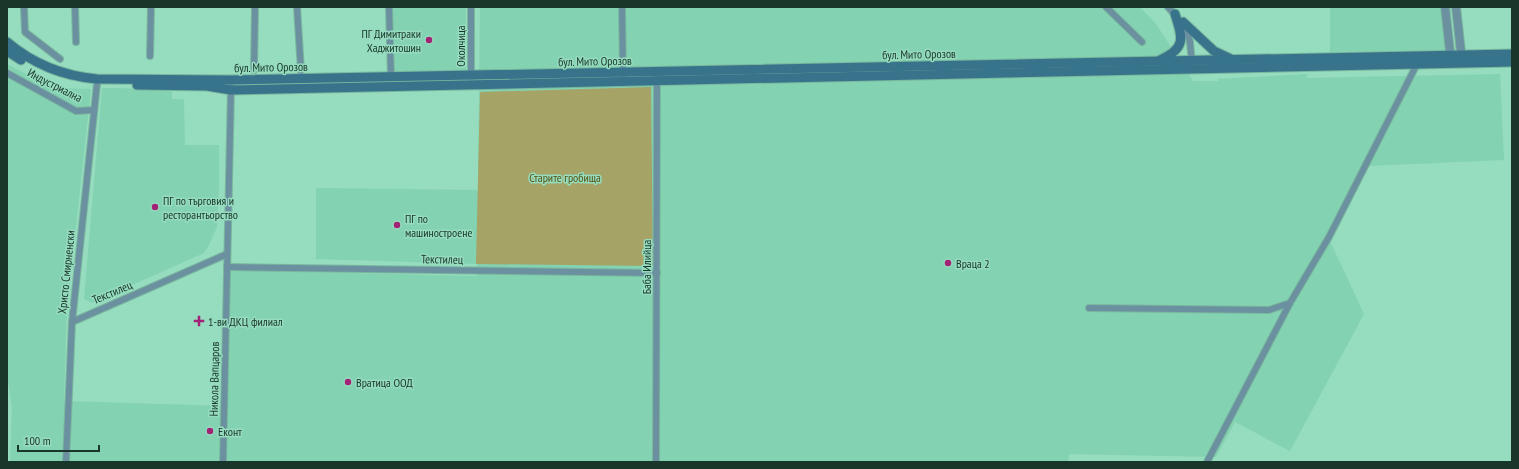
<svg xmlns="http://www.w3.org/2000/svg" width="1519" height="469" viewBox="0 0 1519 469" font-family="'PT Sans Narrow',sans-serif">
  <rect width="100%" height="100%" fill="#96dcbf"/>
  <g fill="#83d2b2">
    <polygon points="392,7 466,7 466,73 393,74"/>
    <polygon points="480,7 1140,7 1156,24 1193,81 1219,81 1217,79 1308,74 1306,78 1500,74 1504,160 1368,166 1330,241 1364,314 1290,451 1235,422 1216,457 1069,454 1068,462 10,462 12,409 7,374 7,64 53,88 91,89 67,309 64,401 224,406 227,270 477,276 477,264 316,259 316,188 478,190"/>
    <polygon points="1330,7 1440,7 1445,50 1330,52"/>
    <polygon points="102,88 172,89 172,99 184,99 185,145 219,145 219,187 217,227 208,247 204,253 92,303 84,299"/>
  </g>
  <polygon fill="#a5a365" points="651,87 653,266 476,264 480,92"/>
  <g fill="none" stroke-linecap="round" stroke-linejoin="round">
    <defs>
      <g id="minor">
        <polyline points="24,7 25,32 60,59"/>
        <polyline points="75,7 76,42"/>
        <polyline points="297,7 301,71"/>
        <polyline points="389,7 391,77"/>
        <polyline points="471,7 471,77"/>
        <polyline points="622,7 623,75"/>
        <polyline points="1106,7 1142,42"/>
        <polyline points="1168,7 1176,16"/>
        <polyline points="1185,26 1190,42 1192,64"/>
        <polyline points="150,56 151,7"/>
        <polyline points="254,70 255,7"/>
        <polyline points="7,73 76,111 94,110"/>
        <polyline points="227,267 657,273"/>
        <polyline points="1089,308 1269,310 1290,303"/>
        <polyline points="72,322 227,254"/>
        <polyline points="66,462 72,322 97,84"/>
        <polyline points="223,462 231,87"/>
        <polyline points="656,462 657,77"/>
        <polyline points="1207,462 1290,303 1329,237 1417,64"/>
      </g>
      <g id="tertiary">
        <polyline points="1445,7 1451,61"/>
        <polyline points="1456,7 1462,61"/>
      </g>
      <g id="secondary">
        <polyline points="1183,22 1214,51 1231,59"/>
        <path d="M7,42C33,64 63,76 97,79L231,80L1512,54"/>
        <polyline points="7,51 21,60"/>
        <path d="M1160,60C1186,48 1183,39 1175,14"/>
        <polyline points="137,85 207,86 231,90 1512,62"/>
      </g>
    </defs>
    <use href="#minor" stroke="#7ab79e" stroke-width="8"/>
    <use href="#tertiary" stroke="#7ab79e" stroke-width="10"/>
    <use href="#secondary" stroke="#7ab79e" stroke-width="11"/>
    <use href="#minor" stroke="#6b91a1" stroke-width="6"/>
    <use href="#tertiary" stroke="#6b91a1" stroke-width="8"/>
    <use href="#secondary" stroke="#37748c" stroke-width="9"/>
  </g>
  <g fill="#a22375" stroke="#96dcbf" stroke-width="1.5">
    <circle cx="429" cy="40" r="4"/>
    <circle cx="155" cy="207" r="4"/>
    <circle cx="397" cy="225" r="4"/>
    <circle cx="948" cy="263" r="4"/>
    <path d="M197 315h4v4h4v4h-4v4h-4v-4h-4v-4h4z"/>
    <circle cx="348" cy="382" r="4"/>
    <circle cx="210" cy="431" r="4"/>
  </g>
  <g text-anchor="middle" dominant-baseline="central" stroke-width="3" stroke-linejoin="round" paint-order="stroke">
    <g font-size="12" fill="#19362b" stroke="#96dcbf" text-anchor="start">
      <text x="421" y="33" text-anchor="end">ПГ Димитраки<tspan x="421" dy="14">Хаджитошин</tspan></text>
      <text x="163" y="200">ПГ по търговия и<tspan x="163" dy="14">ресторантьорство</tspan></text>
      <text x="405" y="218">ПГ по<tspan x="405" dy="14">машиностроене</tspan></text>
      <text x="956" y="263">Враца 2</text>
      <text x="208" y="321">1-ви ДКЦ филиал</text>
      <text x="356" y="382">Вратица ООД</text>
      <text x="218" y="431">Еконт</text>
    </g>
    <g font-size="12" fill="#19362b" stroke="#96dcbf">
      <text transform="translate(460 46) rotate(-90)">Околчица</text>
      <text transform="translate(919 54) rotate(-1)">бул. Мито Орозов</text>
      <text transform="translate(595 61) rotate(-1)">бул. Мито Орозов</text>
      <text transform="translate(271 67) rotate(-1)">бул. Мито Орозов</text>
      <text transform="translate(55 85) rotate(27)">Индустриална</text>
      <text transform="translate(442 259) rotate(1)">Текстилец</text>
      <text transform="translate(646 267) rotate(-90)">Баба Илийца</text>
      <text transform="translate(66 272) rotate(-84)">Христо Смирненски</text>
      <text transform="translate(112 292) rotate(-23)">Текстилец</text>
      <text transform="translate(214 379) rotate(-89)">Никола Вапцаров</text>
    </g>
    <g font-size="12" fill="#555211" stroke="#96dcbf">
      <text x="565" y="177">Старите гробища</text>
    </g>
  </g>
  <rect width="1519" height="469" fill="none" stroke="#19362b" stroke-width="16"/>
  <path d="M18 445v6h81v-6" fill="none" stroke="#19362b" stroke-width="2"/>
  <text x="24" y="445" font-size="12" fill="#19362b" stroke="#96dcbf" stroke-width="3" paint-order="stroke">100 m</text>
</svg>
